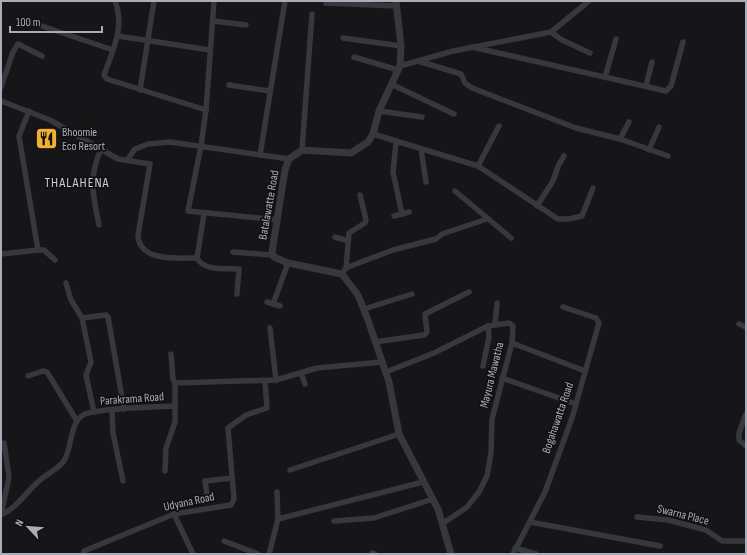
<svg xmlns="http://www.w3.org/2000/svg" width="747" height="555" viewBox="0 0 747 555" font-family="'Sofia Sans Condensed',sans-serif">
  <rect width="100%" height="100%" fill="#161618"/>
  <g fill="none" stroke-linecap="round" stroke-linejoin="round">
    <g stroke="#37383d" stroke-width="5.5">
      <path d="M115,1C125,27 113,50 104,75L107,79L206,110L201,146L188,211L278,220"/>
      <polyline points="326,3 396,6"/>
      <polyline points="27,21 113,50"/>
      <polyline points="213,21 246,25"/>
      <polyline points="551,32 562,40 590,53"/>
      <polyline points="118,36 210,50"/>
      <polyline points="343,38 401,46"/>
      <polyline points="472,47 666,91 671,86 683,42"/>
      <polyline points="354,57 398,70"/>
      <polyline points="418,61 461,74 465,83 472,88 576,128 620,139 668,156"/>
      <polyline points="400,66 453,51 551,32 589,1"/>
      <polyline points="605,77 616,39"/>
      <polyline points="391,84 454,114"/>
      <polyline points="229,85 270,91"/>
      <polyline points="646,86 652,62"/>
      <polyline points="1,87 13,52 18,44 42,56"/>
      <polyline points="140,90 154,1"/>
      <path d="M1,101L50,120L118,159L150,164L138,235C139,262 177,258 197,258L204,214"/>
      <polyline points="206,110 214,1"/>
      <polyline points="379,111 422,117"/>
      <polyline points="373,134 478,166 558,219 569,219 582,216 593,188"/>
      <polyline points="620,139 629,122"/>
      <polyline points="396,143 393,172 402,214"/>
      <polyline points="421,149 426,182"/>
      <polyline points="302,150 312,14"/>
      <polyline points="649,150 659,127"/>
      <polyline points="260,155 285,1"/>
      <polyline points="128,159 135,149 148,144 170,142 289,159"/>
      <polyline points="478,166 499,126"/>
      <polyline points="455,191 511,238"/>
      <polyline points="537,206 553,181 559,164 564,156"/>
      <polyline points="394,216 409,212"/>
      <path d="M99,225C93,195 88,178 101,149"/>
      <polyline points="335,237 348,241"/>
      <polyline points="38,250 44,250 55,260"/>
      <polyline points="233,252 272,255"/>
      <polyline points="1,254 38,250 19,136 29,111"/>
      <path d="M197,258C205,272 225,268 239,269L237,294"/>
      <polyline points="346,268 349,233 365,223 366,220 360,195"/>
      <polyline points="342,274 346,268 356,264 393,250 436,239 442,234 487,219"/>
      <polyline points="66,283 71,300 82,318 91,362 86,375 94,412"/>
      <polyline points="267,302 280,306"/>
      <polyline points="273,304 288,263"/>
      <polyline points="364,309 412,294"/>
      <polyline points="82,318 106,315 108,317 124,409"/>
      <polyline points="495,324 497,303"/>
      <polyline points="739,324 746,327"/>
      <polyline points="270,328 276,380"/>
      <polyline points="375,342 424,335 427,332 425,314 469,292"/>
      <polyline points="512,343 585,371"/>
      <polyline points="171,354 173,379 175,383"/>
      <polyline points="483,366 489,337 488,326"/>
      <polyline points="386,372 434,353 488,326 509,323 513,326 512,343 492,419 491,453 487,476 479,492 467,507 442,524"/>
      <polyline points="301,373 305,384"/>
      <polyline points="28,376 43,371 47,372 77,421"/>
      <polyline points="502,378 576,404"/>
      <polyline points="112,410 113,433 123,481"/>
      <polyline points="746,414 739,433 739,440 746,446"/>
      <polyline points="290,470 399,434"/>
      <polyline points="165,471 166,448 175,422 175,406"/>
      <polyline points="207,495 205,481 232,478"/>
      <polyline points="174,514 193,554"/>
      <path d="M1,515C17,508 26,492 39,481C47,473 60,469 65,459C72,446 70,423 83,415C94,408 158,407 175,406V383L276,380L317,368L382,362"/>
      <polyline points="1,515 9,477 4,443"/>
      <polyline points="637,517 668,520 706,530 722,541 746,541"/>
      <polyline points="278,519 423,482"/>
      <polyline points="334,521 374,518 433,499"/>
      <polyline points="530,522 660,546"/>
      <polyline points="224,541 258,554"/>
      <polyline points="515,548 536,554"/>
      <polyline points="372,553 375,554"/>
      <polyline points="83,554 84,551 174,514 231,505 234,499 228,428 246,415 267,408 265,381"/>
      <polyline points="269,554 278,519 277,492"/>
      <polyline points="513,554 545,492 572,418 599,323 596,318 563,307"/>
    </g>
    <polyline stroke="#37383d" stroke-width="7" points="396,1 401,46 400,66 379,111 373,134 368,142 351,153 302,150 289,159 285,170 272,252 274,257 288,263 342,274 358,295 368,320 389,382 399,434 438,509 451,554"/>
  </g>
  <defs>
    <symbol id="restaurant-square" viewBox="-11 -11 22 22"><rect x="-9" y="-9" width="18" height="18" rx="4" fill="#f2b134" stroke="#111113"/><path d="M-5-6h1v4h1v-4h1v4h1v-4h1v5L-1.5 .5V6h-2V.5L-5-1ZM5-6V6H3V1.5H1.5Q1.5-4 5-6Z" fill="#111"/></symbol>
  </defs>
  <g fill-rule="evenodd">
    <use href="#restaurant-square" x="34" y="126" width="25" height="25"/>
  </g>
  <g text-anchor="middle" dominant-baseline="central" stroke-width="3.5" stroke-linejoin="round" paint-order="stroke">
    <g font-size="12" fill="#a8adb8" stroke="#111113" text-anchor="start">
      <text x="62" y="132">Bhoomie<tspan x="62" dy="14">Eco Resort</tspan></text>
    </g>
    <g font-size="12" fill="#a8adb8" stroke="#111113">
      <text transform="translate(269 205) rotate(-80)">Batalawatte Road</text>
      <text transform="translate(492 375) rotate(-76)">Mayura Mawatha</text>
      <text transform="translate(132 399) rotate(-4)">Parakrama Road</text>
      <text transform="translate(558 418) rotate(-71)">Bogahawatta Road</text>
      <text transform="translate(189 502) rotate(-12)">Udyana Road</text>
      <text transform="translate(683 515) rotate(14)">Swarna Place</text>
    </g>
    <g font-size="14" letter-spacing="1" fill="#c9ccd4" stroke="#111113">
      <text x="77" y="182">THALAHENA</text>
    </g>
  </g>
  <rect width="747" height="555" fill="none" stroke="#a8adb8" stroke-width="4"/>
  <g transform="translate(28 527) rotate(296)" stroke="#111113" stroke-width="3" paint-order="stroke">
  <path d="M0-3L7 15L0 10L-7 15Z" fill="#a8adb8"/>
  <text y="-6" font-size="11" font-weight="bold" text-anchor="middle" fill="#a8adb8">N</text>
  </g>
  <path d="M10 26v6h92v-6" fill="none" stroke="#a8adb8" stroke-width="2"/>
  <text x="16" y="26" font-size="12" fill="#a8adb8" stroke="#111113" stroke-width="3" paint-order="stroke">100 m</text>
</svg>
